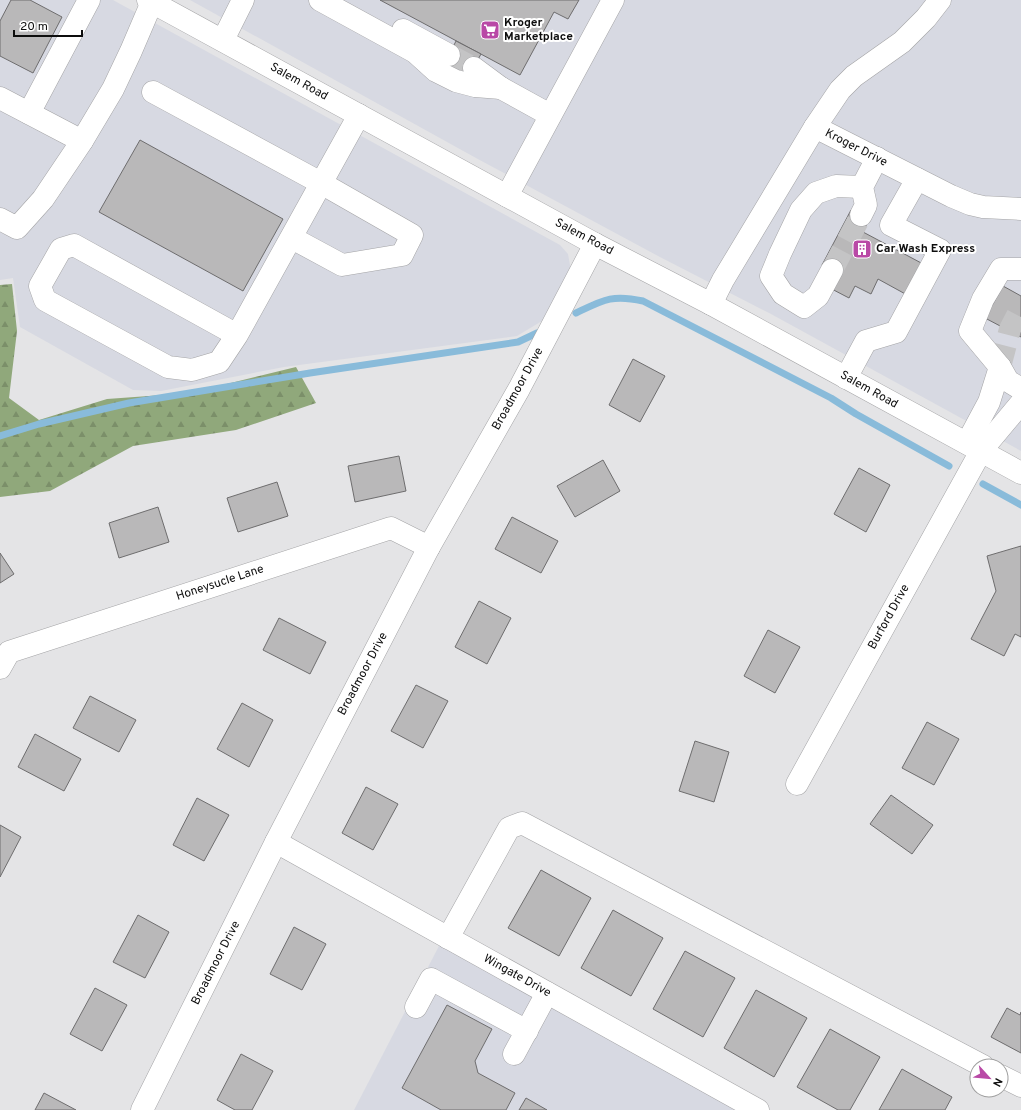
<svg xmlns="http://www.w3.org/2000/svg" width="1021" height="1110" viewBox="0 0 1021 1110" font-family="Overpass,sans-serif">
  <defs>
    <pattern id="forest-firs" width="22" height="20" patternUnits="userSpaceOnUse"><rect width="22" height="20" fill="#90a87b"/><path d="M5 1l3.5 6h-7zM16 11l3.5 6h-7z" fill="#7b8f69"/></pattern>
  </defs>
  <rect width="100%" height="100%" fill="#e4e4e6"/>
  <g fill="#d7d9e2">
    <polygon points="0,0 113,0 560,245 568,254 571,271 547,318 517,336 284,367 161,391 133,390 20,327 13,278 0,280"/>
    <polygon points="190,0 1021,0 1021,451 771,314 658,256 476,158"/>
    <polygon points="440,944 737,1110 354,1110"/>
  </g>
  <polygon fill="url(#forest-firs)" points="12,284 17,331 9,398 39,420 107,399 190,393 296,367 316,403 236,430 133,446 50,491 0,497 0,285"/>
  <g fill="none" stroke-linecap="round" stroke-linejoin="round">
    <g stroke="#89bbda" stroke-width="7">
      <path d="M576,313C603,300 612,294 643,301L831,398L856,414L949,466"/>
      <polyline points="0,436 39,424 129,403 310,373 518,342 537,333"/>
      <polyline points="983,484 1021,505"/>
    </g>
  </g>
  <g fill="#b9b8b9" stroke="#6e6d6e">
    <polygon points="11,0 30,0 62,17 33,73 0,56 0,21"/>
    <polygon points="380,0 579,0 568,19 554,12 520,75"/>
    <polygon points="456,41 481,54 467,80 443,67"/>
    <polygon points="140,140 283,219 243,291 99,212"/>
    <polygon points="851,210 869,219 863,232 925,265 909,296 878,279 871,294 855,286 849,298 826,286 832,270 822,265"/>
    <polygon points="1003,286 1021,296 1021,337 985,318"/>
    <polygon points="633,359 665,376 640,422 609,405"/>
    <polygon points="399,456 406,491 355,502 348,466"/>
    <polygon points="603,460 620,491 575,517 557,486"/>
    <polygon points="859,468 890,485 866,532 834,514"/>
    <polygon points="277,482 288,516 238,532 227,498"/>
    <polygon points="158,507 169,542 119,558 109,523"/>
    <polygon points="512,517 558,541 541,573 495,549"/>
    <polygon points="1021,546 1021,637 1015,634 1004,656 971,639 996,591 987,556"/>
    <polygon points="0,553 14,574 0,583"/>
    <polygon points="479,601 511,618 487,664 455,647"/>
    <polygon points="279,618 326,642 310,674 263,650"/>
    <polygon points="768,630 800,647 775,693 744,676"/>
    <polygon points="416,685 448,701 423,748 391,731"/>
    <polygon points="90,696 136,720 119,752 73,728"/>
    <polygon points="242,703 273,720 249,767 217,749"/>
    <polygon points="927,722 959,739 934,785 902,768"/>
    <polygon points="35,734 81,759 64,791 18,767"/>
    <polygon points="695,741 729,752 714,802 679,791"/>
    <polygon points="366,787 398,804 373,850 342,833"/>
    <polygon points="891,795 933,825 912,854 870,824"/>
    <polygon points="197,798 229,815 204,861 173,845"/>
    <polygon points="0,825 21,837 0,877"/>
    <polygon points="541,870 591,898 559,956 508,928"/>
    <polygon points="613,910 663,938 631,996 581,968"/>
    <polygon points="138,915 169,932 145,978 113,962"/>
    <polygon points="294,927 326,944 302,990 270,974"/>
    <polygon points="685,951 735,978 703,1037 653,1009"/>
    <polygon points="95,988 127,1005 102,1051 70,1034"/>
    <polygon points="756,990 807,1018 774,1077 724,1048"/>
    <polygon points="447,1005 492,1029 475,1061 478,1073 515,1093 506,1110 441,1110 402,1088"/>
    <polygon points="1007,1008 1020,1015 1021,1012 1021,1053 991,1037"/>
    <polygon points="830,1029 880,1057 850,1110 838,1110 797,1087"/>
    <polygon points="241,1054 273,1071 252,1110 235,1110 217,1100"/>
    <polygon points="902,1069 952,1097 945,1110 879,1110"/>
    <polygon points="44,1093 76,1110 35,1110"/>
    <polygon points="526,1098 547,1110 519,1110"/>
  </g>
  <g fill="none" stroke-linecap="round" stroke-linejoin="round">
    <g stroke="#c4c4c5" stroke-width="22" stroke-dasharray="22 11" stroke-linecap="butt">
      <polyline points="449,55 474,68"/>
      <polyline points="832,270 861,215"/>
      <polyline points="1000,367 1010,329 1021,308"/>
    </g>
    <defs>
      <g id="minor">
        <polyline points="320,0 415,52 436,71 456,81 475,86 501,88"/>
        <polyline points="403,30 449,55"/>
        <polyline points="223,40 243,0"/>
        <polyline points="474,68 501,88 550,115"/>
        <polyline points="153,92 321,183 412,235 402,255 342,265 292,238"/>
        <polyline points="0,98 82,141"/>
        <polyline points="29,113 89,0"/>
        <polyline points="815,127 840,90 854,76 902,42 926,18 940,0"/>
        <polyline points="507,196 613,0"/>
        <polyline points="861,215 866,205 862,187 877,158"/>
        <polyline points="0,219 17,228 43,199 82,141 113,89 131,51 152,2"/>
        <polyline points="1021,269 1001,269 983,299 970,331 1000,367 1008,381 1021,389"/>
        <polyline points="832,270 818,296 804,307 783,294 771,276 780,254 801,210 816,193 836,186 862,187"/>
        <polyline points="711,304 723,280 815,127 951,196 970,204 983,207 1021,209"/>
        <polyline points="237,335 74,245 61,249 40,286 45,300 168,367 192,370 219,362 237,335 359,115"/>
        <polyline points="846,378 866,341 896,332 940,250 891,225 917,179"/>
        <polyline points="967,443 989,402 1000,367"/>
        <polyline points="0,668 9,652 391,528 429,547"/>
        <polyline points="797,784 981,451 1021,403"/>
        <polyline points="276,842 758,1110"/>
        <polyline points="448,938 509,828 522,823 983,1066"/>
        <polyline points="416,1007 431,979 527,1031"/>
        <polyline points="514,1054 547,993"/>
        <polyline points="1001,1076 1021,1086"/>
        <polyline points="142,1110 276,842 429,547 519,389 595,244"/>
      </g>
      <polyline id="major" points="148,0 595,244 711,304 1021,473"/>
    </defs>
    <use href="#minor" stroke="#a4a4a6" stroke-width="23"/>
    <use href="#major" stroke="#a4a4a6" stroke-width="23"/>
    <use href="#minor" stroke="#fff" stroke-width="22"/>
    <use href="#major" stroke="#fff" stroke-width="22"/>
  </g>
  <defs>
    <symbol id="supermarket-square" viewBox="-11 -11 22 22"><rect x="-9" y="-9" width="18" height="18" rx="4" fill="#b949a6" stroke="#fff"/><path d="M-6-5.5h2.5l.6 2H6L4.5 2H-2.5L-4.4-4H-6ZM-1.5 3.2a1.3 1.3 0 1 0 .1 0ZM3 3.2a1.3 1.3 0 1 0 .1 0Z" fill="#fff"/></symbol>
    <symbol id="building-square" viewBox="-11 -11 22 22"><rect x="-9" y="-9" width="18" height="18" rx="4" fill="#b949a6" stroke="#fff"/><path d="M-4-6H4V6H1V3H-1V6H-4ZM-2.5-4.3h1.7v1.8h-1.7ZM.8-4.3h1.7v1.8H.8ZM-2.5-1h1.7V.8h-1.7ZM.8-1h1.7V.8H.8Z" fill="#fff"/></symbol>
  </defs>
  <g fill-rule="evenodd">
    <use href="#supermarket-square" x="479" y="19" width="22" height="22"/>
    <use href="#building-square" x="851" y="238" width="22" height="22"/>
  </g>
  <g text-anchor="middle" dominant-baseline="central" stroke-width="4" stroke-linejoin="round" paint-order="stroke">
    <g font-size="12" font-weight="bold" fill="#0d0d0d" stroke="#fff" text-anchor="start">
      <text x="504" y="23">Kroger<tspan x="504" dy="14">Marketplace</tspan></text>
      <text x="876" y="249">Car Wash Express</text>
    </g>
    <g font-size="12" fill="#0d0d0d" stroke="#fff">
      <text transform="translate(299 82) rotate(29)">Salem Road</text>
      <text transform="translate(856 148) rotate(27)">Kroger Drive</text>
      <text transform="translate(584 237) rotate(28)">Salem Road</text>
      <text transform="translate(518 389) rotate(-61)">Broadmoor Drive</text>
      <text transform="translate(869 390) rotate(29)">Salem Road</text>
      <text transform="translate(220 583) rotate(-18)">Honeysucle Lane</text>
      <text transform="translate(889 617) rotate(-61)">Burford Drive</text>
      <text transform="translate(363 674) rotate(-62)">Broadmoor Drive</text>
      <text transform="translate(216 963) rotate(-63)">Broadmoor Drive</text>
      <text transform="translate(517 976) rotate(29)">Wingate Drive</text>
    </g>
  </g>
  <g transform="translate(989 1078) rotate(117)"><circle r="19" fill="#ffffff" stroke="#9e9e9e"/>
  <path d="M0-3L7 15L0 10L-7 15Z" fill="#b949a6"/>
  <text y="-6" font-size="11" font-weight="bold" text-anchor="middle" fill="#0d0d0d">N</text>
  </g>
  <path d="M14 30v6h68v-6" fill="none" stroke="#0d0d0d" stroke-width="2"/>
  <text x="20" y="30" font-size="12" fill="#0d0d0d" stroke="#ffffff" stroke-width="3" paint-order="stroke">20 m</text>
</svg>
